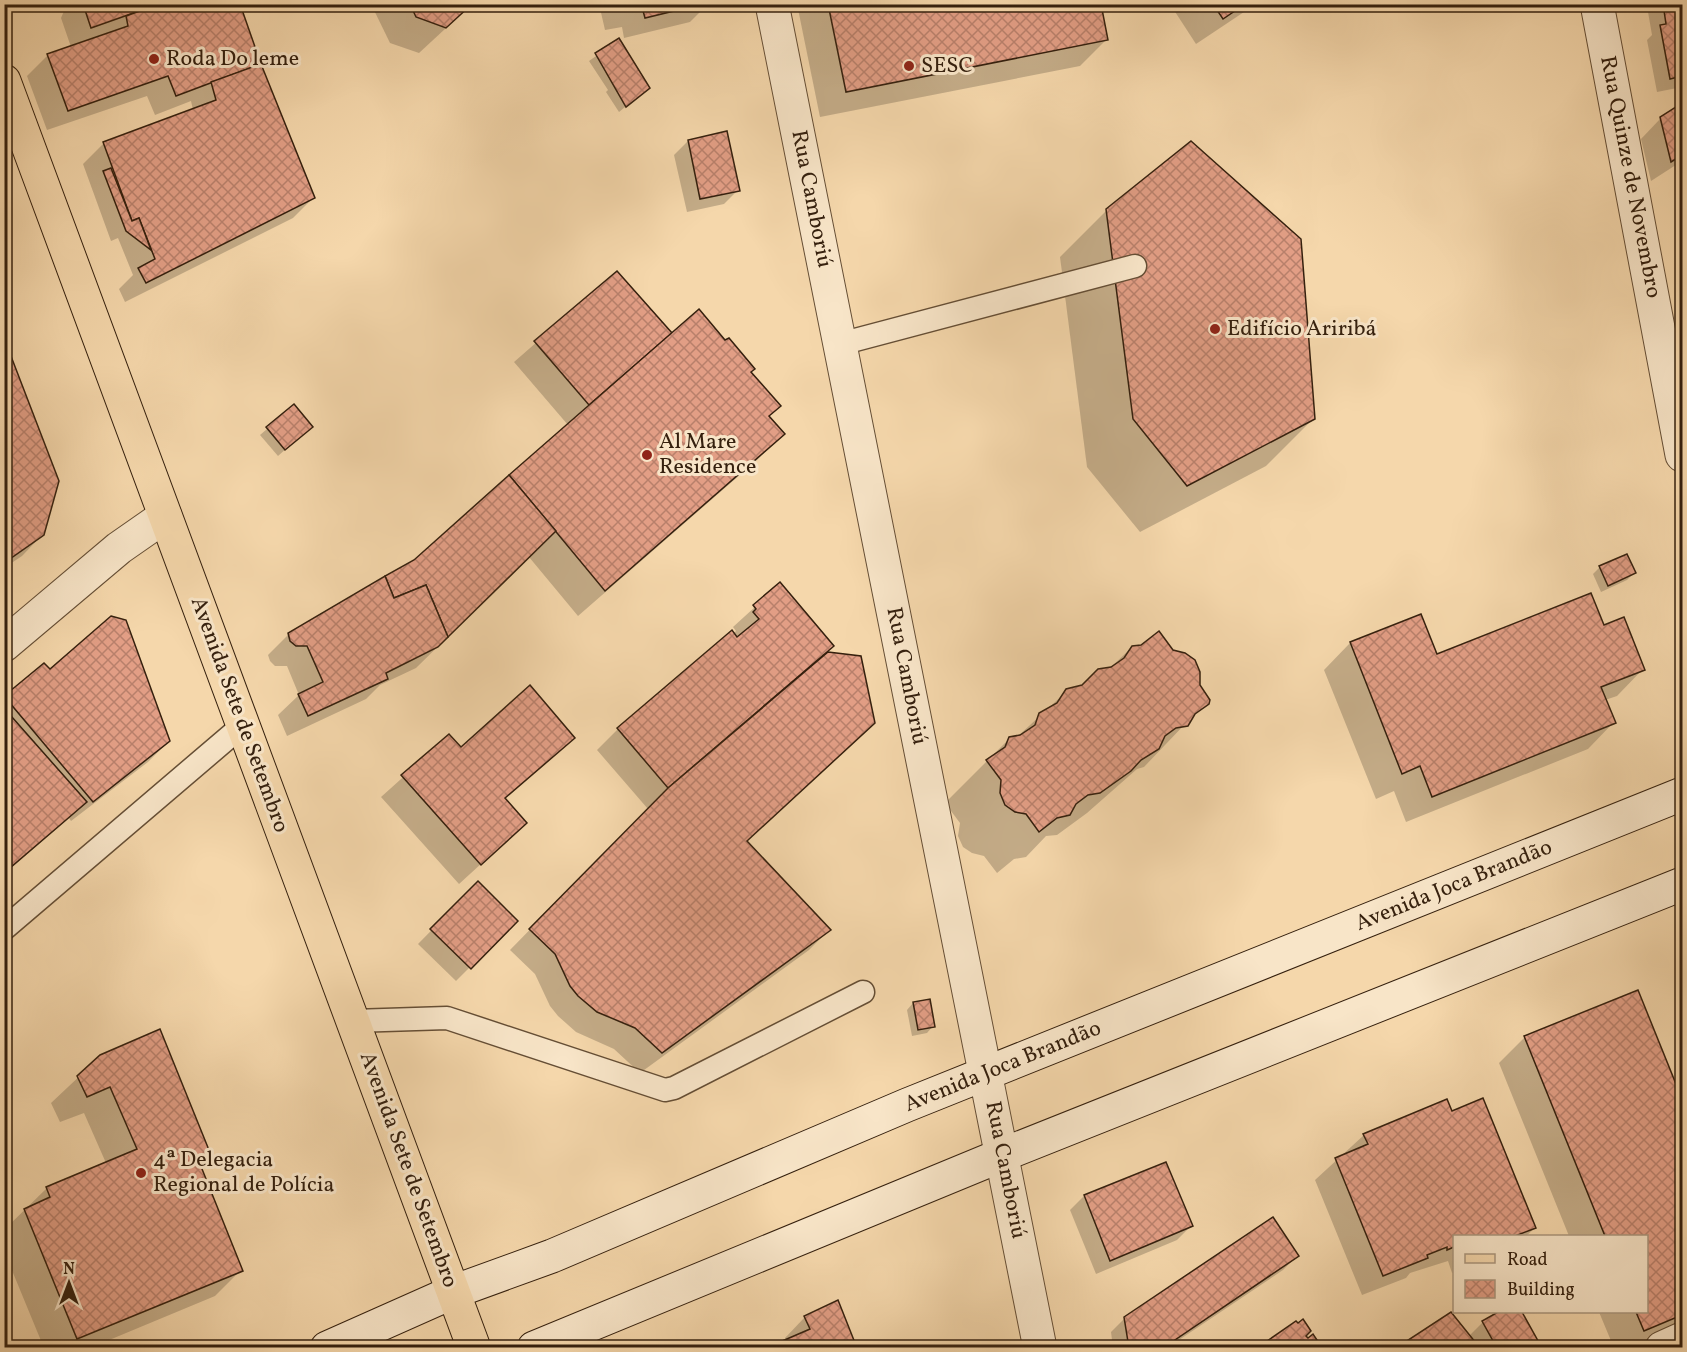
<svg xmlns="http://www.w3.org/2000/svg" width="1687" height="1352" viewBox="0 0 1687 1352" font-family="Vollkorn,serif">
  <defs>
    <pattern id="building-cross-hatch" width="8" height="8" patternUnits="userSpaceOnUse" patternTransform="scale(1.5)"><rect width="8" height="8" fill="#e29e85"/><path d="M0 0l8 8M0 8l8-8" fill="none" stroke="#b8806b"/></pattern>
  </defs>
  <rect width="100%" height="100%" fill="#f5d7ab"/>
  <filter id="stains"><feTurbulence type="fractalNoise" baseFrequency=".00333" numOctaves="4"/><feColorMatrix values="0 0 0 0 .2 0 0 0 0 .09 0 0 0 0 .02 0 0 0 .5 -.17"/></filter>
  <radialGradient id="worn" r=".72"><stop offset=".6" stop-color="#630" stop-opacity="0"/><stop offset="1" stop-color="#630" stop-opacity=".3"/></radialGradient>
  <g fill="#0003">
    <polygon points="67,4 239,4 260,64 313,198 293,218 125,302 119,289 133,275 118,238 111,241 83,164 104,143 193,110 191,101 155,115 147,96 47,130 27,76 48,55 71,47 61,18"/>
    <polygon points="371,4 472,4 419,53 390,43"/>
    <polygon points="599,4 708,4 690,22 624,38 622,27 605,30"/>
    <polygon points="797,4 1100,4 1107,39 1080,66 820,117"/>
    <polygon points="1170,4 1256,4 1196,44"/>
    <polygon points="1656,4 1682,4 1682,87 1657,92 1647,40 1652,35 1648,12"/>
    <polygon points="619,40 641,94 619,112 606,92 608,90 589,61"/>
    <polygon points="1682,105 1682,161 1651,181 1641,139 1661,118"/>
    <polygon points="688,141 738,190 724,204 687,212 674,155"/>
    <polygon points="1107,210 1313,419 1266,466 1140,532 1087,467 1060,257"/>
    <polygon points="616,273 671,335 750,373 767,417 783,434 757,460 578,616 529,557 416,668 380,685 366,699 287,736 278,715 299,695 287,666 275,666 270,661 268,655 289,634 415,561 568,425 514,362"/>
    <polygon points="4,342 43,534 22,556 4,568"/>
    <polygon points="294,406 304,433 278,456 260,435"/>
    <polygon points="1600,567 1634,573 1627,580 1601,592 1593,574"/>
    <polygon points="780,584 825,653 859,658 746,842 829,930 809,950 640,1073 614,1049 576,1032 558,1016 550,1006 535,974 510,950 648,809 597,750 618,729 732,632 733,634 736,631 733,627"/>
    <polygon points="1420,616 1437,656 1603,627 1643,669 1617,696 1605,700 1614,722 1588,749 1406,822 1394,791 1376,799 1324,670 1350,643"/>
    <polygon points="1141,646 1199,685 1208,700 1144,767 1137,769 1087,813 1057,835 1046,836 1026,857 1014,859 997,873 984,856 972,853 963,847 958,836 960,823 945,803 1010,738 1017,737 1067,691 1082,687 1110,668 1129,650"/>
    <polygon points="44,665 50,671 169,741 148,762 71,821 69,818 4,874 4,699"/>
    <polygon points="449,736 460,750 573,738 505,799 504,843 459,884 381,797"/>
    <polygon points="478,883 516,921 456,981 418,944"/>
    <polygon points="1637,992 1682,1103 1682,1330 1639,1348 1614,1348 1599,1312 1646,1312 1646,1236 1569,1236 1499,1063 1525,1037"/>
    <polygon points="913,1003 933,1026 927,1033 912,1036 907,1010"/>
    <polygon points="101,1056 209,1154 199,1165 241,1270 215,1296 90,1348 44,1348 4,1251 4,1230 47,1188 106,1163 84,1113 60,1122 51,1103"/>
    <polygon points="1451,1113 1535,1228 1526,1236 1454,1236 1454,1272 1452,1273 1448,1261 1410,1273 1406,1278 1362,1295 1315,1180 1364,1135"/>
    <polygon points="1165,1164 1191,1226 1177,1240 1096,1274 1070,1210 1084,1196"/>
    <polygon points="1297,1256 1283,1270 1167,1348 1113,1348 1111,1332 1125,1318"/>
    <polygon points="1501,1312 1521,1312 1540,1348 1399,1348 1469,1336 1483,1322"/>
    <polygon points="805,1317 856,1348 786,1340 785,1338"/>
    <polygon points="4,1339 12,1348 4,1348"/>
  </g>
  <g fill="url(#building-cross-hatch)" stroke="#35200e" stroke-width="1.5">
    <polygon points="83,4 159,4 91,28"/>
    <polygon points="159,4 240,4 261,64 176,96 168,76 68,111 47,54 128,26 126,16"/>
    <polygon points="410,4 472,4 446,28 416,17"/>
    <polygon points="624,4 703,4 645,18 642,7 625,11"/>
    <polygon points="828,4 1101,4 1108,40 846,92"/>
    <polygon points="1213,4 1245,4 1223,19"/>
    <polygon points="1663,4 1682,4 1682,76 1670,79 1660,25 1666,24"/>
    <polygon points="619,38 650,88 626,107 595,53"/>
    <polygon points="261,64 315,198 146,283 138,268 155,259 139,218 132,221 103,142 216,100 211,82"/>
    <polygon points="1682,103 1682,155 1671,162 1660,117"/>
    <polygon points="727,131 740,191 700,199 688,140"/>
    <polygon points="1191,141 1301,239 1315,419 1187,486 1133,419 1106,209"/>
    <polygon points="111,168 132,221 139,218 151,250 126,231 103,171"/>
    <polygon points="617,271 672,333 589,405 534,341"/>
    <polygon points="699,309 725,340 729,338 755,369 751,372 781,406 769,416 785,434 605,591 509,475"/>
    <polygon points="4,338 59,481 44,535 4,563"/>
    <polygon points="294,404 313,427 285,450 266,427"/>
    <polygon points="509,475 556,531 448,637 426,585 394,598 385,576 414,560"/>
    <polygon points="1627,554 1636,573 1608,586 1599,566"/>
    <polygon points="385,576 394,598 426,585 448,637 438,647 386,673 388,679 308,716 298,694 323,682 307,646 296,646 290,641 288,633"/>
    <polygon points="780,582 834,646 668,788 617,728 732,630 737,637 759,619 753,612 756,609 753,605"/>
    <polygon points="1591,593 1604,625 1624,617 1645,670 1601,687 1616,723 1432,797 1420,766 1402,774 1350,642 1421,614 1437,654"/>
    <polygon points="111,616 126,620 170,741 93,802 4,696 44,663 50,669"/>
    <polygon points="1159,631 1173,650 1185,653 1195,660 1200,672 1200,685 1210,700 1209,704 1195,714 1188,726 1176,728 1165,736 1159,749 1141,760 1131,771 1100,793 1088,795 1076,804 1070,815 1057,818 1039,832 1026,814 1015,812 1005,805 1000,793 1001,780 986,760 1005,747 1009,737 1020,735 1035,725 1039,713 1057,703 1066,689 1082,685 1098,669 1111,667 1124,658 1132,646 1141,645"/>
    <polygon points="828,652 861,656 875,723 747,841 831,930 662,1053 635,1028 597,1012 578,996 570,986 555,954 529,929 668,788"/>
    <polygon points="530,685 575,738 505,798 527,823 481,865 401,775 449,734 461,747"/>
    <polygon points="4,708 87,802 4,873"/>
    <polygon points="478,881 518,921 471,969 430,929"/>
    <polygon points="1638,990 1682,1099 1682,1315 1644,1331 1636,1312 1646,1312 1646,1236 1605,1236 1524,1036"/>
    <polygon points="930,999 935,1027 918,1030 913,1002"/>
    <polygon points="160,1029 211,1155 198,1159 243,1271 77,1339 24,1209 50,1197 46,1187 137,1149 110,1087 87,1097 77,1076 100,1055"/>
    <polygon points="1483,1098 1536,1228 1515,1236 1454,1236 1454,1247 1447,1250 1447,1247 1427,1255 1428,1258 1383,1276 1335,1158 1368,1144 1363,1134 1447,1099 1452,1111"/>
    <polygon points="1166,1162 1193,1226 1110,1261 1084,1195"/>
    <polygon points="1273,1217 1299,1256 1163,1348 1129,1348 1124,1317"/>
    <polygon points="838,1300 857,1348 766,1348 810,1329 804,1316"/>
    <polygon points="1451,1312 1480,1348 1396,1348"/>
    <polygon points="1498,1312 1522,1312 1542,1348 1497,1348 1482,1321"/>
    <polygon points="1303,1319 1311,1331 1306,1336 1308,1338 1313,1334 1319,1343 1314,1348 1257,1348 1296,1321 1298,1323"/>
  </g>
  <g fill="none" stroke-linecap="round" stroke-linejoin="round">
    <defs>
      <g id="service">
        <polyline points="840,344 1135,266"/>
        <polyline points="4,929 243,725"/>
        <polyline points="353,1021 447,1018 665,1090 674,1088 863,992"/>
      </g>
      <g id="minor">
        <polyline points="4,645 119,548 165,516"/>
        <polyline points="1662,1348 1682,1339"/>
      </g>
      <g id="tertiary">
        <polyline points="772,4 1040,1348"/>
        <polyline points="1597,4 1682,455"/>
      </g>
      <g id="secondary">
        <polyline points="327,1348 453,1292 552,1256 907,1105 1682,794"/>
        <polyline points="534,1348 1002,1155 1682,884"/>
      </g>
      <polyline id="primary" points="4,81 474,1348"/>
    </defs>
    <use href="#service" stroke="#654e35" stroke-width="25"/>
    <use href="#minor" stroke="#654e35" stroke-width="35"/>
    <use href="#tertiary" stroke="#654e35" stroke-width="35"/>
    <use href="#secondary" stroke="#35200e" stroke-width="35"/>
    <use href="#primary" stroke="#35200e" stroke-width="35"/>
    <use href="#service" stroke="#f8e5c8" stroke-width="22"/>
    <use href="#minor" stroke="#f8e5c8" stroke-width="33"/>
    <use href="#tertiary" stroke="#f8e5c8" stroke-width="33"/>
    <use href="#secondary" stroke="#f8e5c8" stroke-width="33"/>
    <use href="#primary" stroke="#f5d7ab" stroke-width="33"/>
  </g>
  <g fill="#8f2418" stroke="#f8e5c8" stroke-width="2">
    <circle cx="154" cy="59" r="6"/>
    <circle cx="909" cy="66" r="6"/>
    <circle cx="1215" cy="329" r="6"/>
    <circle cx="647" cy="455" r="6"/>
    <circle cx="141" cy="1173" r="6"/>
  </g>
  <g text-anchor="middle" dominant-baseline="central" stroke-width="6" stroke-linejoin="round" paint-order="stroke">
    <g font-size="22" fill="#35200e" stroke="#f8e5c8" text-anchor="start">
      <text x="166" y="59">Roda Do leme</text>
      <text x="921" y="66">SESC</text>
      <text x="1227" y="329">Edifício Ariribá</text>
      <text x="659" y="442">Al Mare<tspan x="659" dy="25">Residence</tspan></text>
      <text x="153" y="1160">4ª Delegacia<tspan x="153" dy="25">Regional de Polícia</tspan></text>
    </g>
    <g font-size="22" fill="#35200e" stroke="#f8e5c8">
      <text transform="translate(1630 177) rotate(79)">Rua Quinze de Novembro</text>
      <text transform="translate(811 199) rotate(79)">Rua Camboriú</text>
      <text transform="translate(906 676) rotate(79)">Rua Camboriú</text>
      <text transform="translate(239 715) rotate(70)">Avenida Sete de Setembro</text>
      <text transform="translate(1454 886) rotate(-22)">Avenida Joca Brandão</text>
      <text transform="translate(1003 1067) rotate(-22)">Avenida Joca Brandão</text>
      <text transform="translate(408 1170) rotate(70)">Avenida Sete de Setembro</text>
      <text transform="translate(1005 1170) rotate(79)">Rua Camboriú</text>
    </g>
  </g>
  <rect width="1687" height="1352" fill="none" stroke="#f5d7ab" stroke-width="24"/>
  <rect x="6" y="6" width="1675" height="1340" fill="none" stroke="#35200e" stroke-width="3"/>
  <rect x="12" y="12" width="1663" height="1328" fill="none" stroke="#35200e" stroke-width="1.5"/>
  <rect x="1453" y="1235" width="195" height="78" fill="#f8e5c8" stroke="#aa967e" stroke-width="1.5"/>
  <rect x="1465" y="1254" width="30" height="9" fill="#f5d7ab" stroke="#aa967e" stroke-width="1.5"/>
  <text x="1507" y="1265" font-size="18" fill="#35200e">Road</text>
  <rect x="1465" y="1280" width="30" height="18" fill="url(#building-cross-hatch)" stroke="#aa967e" stroke-width="1.5"/>
  <text x="1507" y="1295" font-size="18" fill="#35200e">Building</text>
  <g transform="translate(69 1283)" stroke="#f8e5c8" stroke-width="4.5" paint-order="stroke">
  <path d="M0-4.5L10 22L0 15L-10 22Z" fill="#35200e"/>
  <text y="-9" font-size="16" font-weight="bold" text-anchor="middle" fill="#35200e">N</text>
  </g>
  <rect width="100%" height="100%" filter="url(#stains)"/>
  <rect width="100%" height="100%" fill="url(#worn)"/>
</svg>
